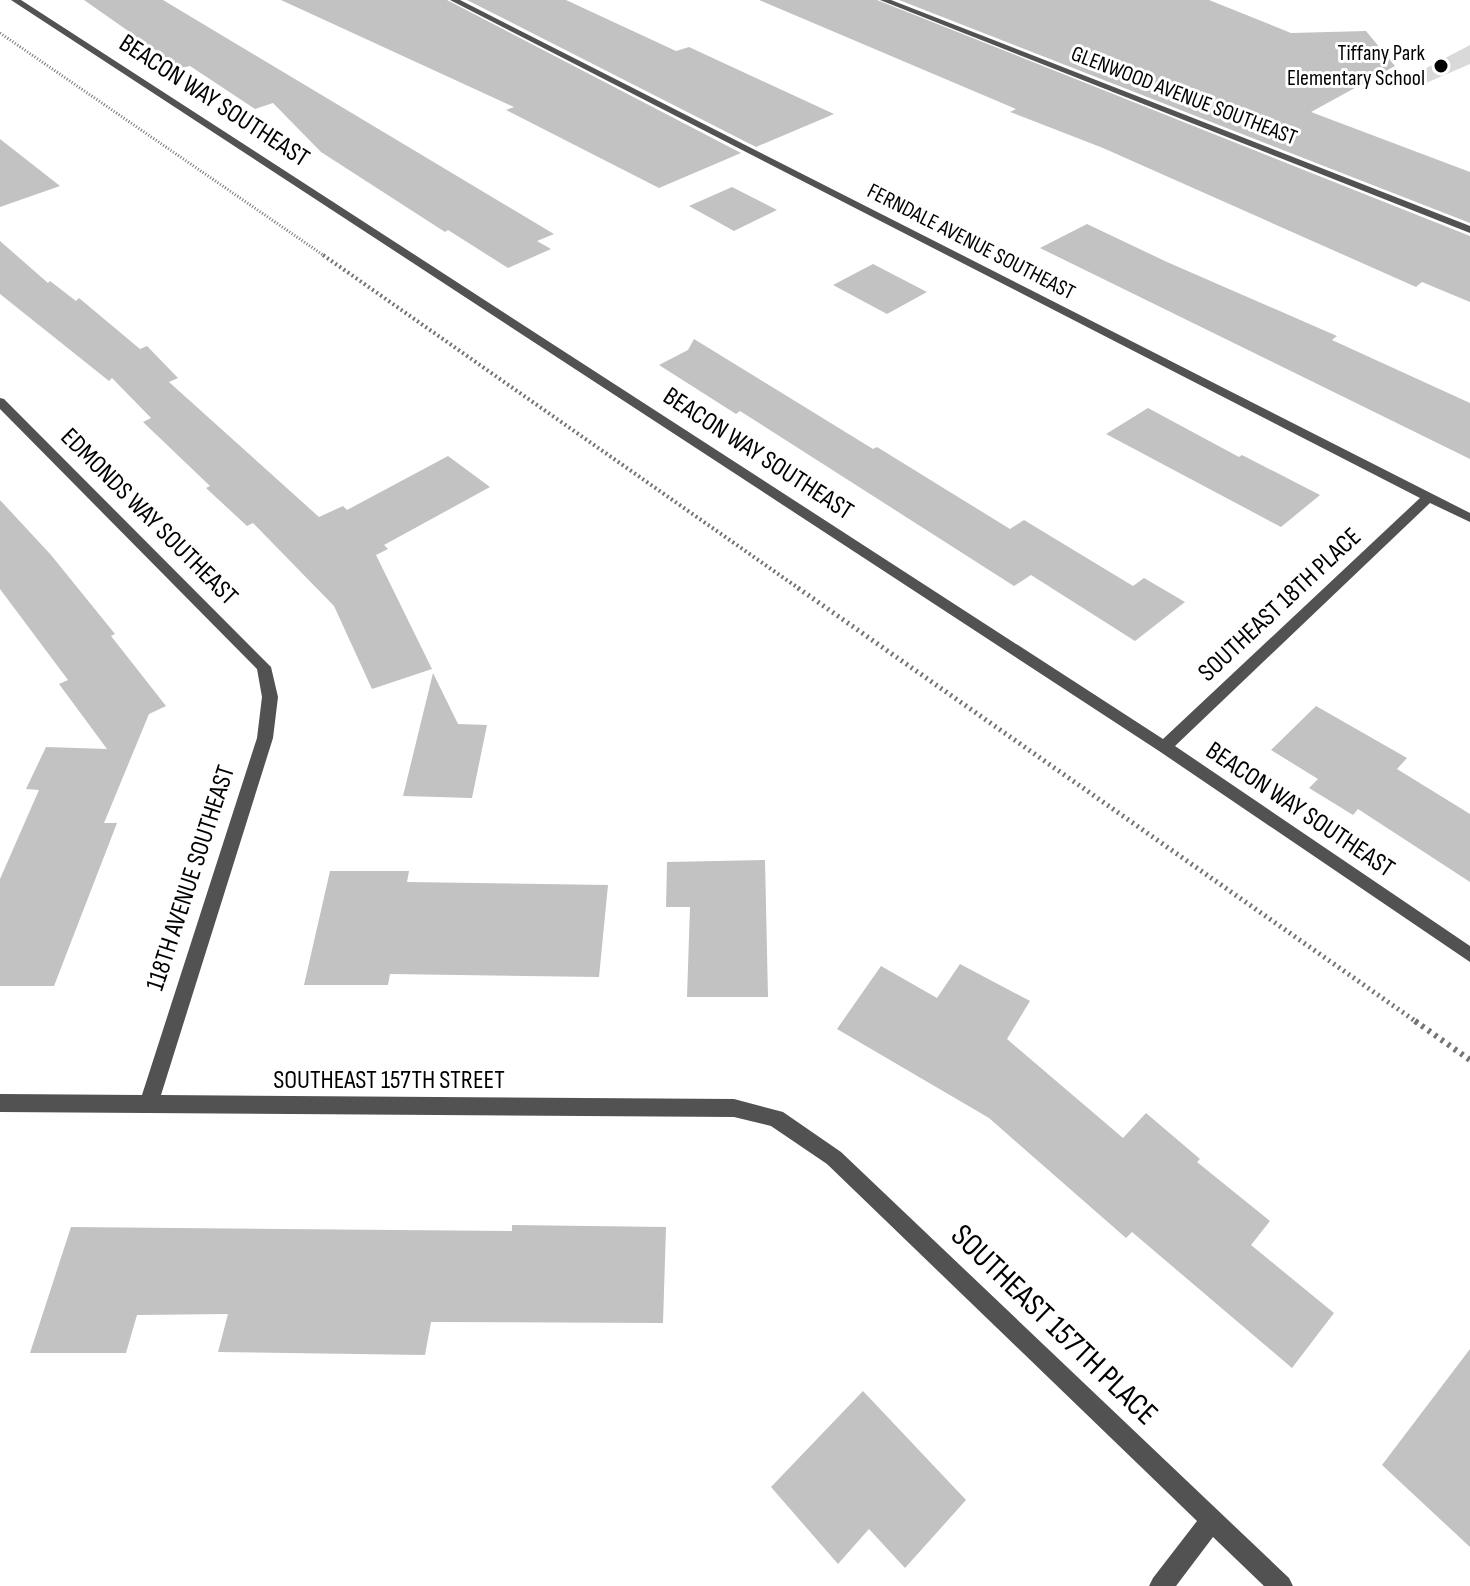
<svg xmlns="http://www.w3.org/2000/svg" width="1470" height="1586" viewBox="0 0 1470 1586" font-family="'Sofia Sans Condensed',sans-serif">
  <rect width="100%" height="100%" fill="#fff"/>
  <polygon fill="#d9d9d9" points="1470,45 1470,64 1419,86 1390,87"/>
  <g fill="#c2c2c2">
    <polygon points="84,0 163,0 554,234 537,241 551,249 508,268 448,230 445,232 321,152 273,103 255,109 190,66 181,68"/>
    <polygon points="281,0 447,0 741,153 659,188 506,110 514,107"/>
    <polygon points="467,0 566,0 676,51 689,47 834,114 756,147"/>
    <polygon points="759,0 877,0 1470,236 1470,302 1422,282 1416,287 1103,148 1010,112 1016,109"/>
    <polygon points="899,0 1209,0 1291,33 1366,31 1395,66 1311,112 1470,172 1470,223"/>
    <polygon points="0,139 60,186 0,207"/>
    <polygon points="732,187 777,210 734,231 689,206"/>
    <polygon points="1087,224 1167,262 1337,336 1332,340 1470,403 1470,459 1040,248"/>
    <polygon points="0,241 48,283 50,281 76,301 79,298 140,349 147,346 178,378 169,382 319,517 343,506 347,510 448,456 490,487 384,545 388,549 376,555 432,669 372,689 334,606 253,523 247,526 206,488 210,486 143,422 151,418 112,378 109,381 0,294"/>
    <polygon points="873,264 927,292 887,314 833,285"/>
    <polygon points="694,339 873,449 877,447 1010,529 1024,520 1133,586 1144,578 1185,602 1135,641 1031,575 1014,586 740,411 736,414 659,365 688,350"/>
    <polygon points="1148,408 1239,457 1242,455 1320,495 1281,527 1106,434"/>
    <polygon points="0,500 51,555 115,634 111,636 166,706 149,714 104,823 117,823 54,986 0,986 0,879 39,790 26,789 46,747 107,749 59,684 68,680 0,589"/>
    <polygon points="433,673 458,724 487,725 472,798 403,796"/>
    <polygon points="1316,706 1407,758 1397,769 1470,814 1470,882 1358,809 1353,815 1309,788 1318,779 1271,750"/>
    <polygon points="765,860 768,997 687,997 690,907 666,907 667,862"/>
    <polygon points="330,871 409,871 407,882 608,885 599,977 390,974 388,985 304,985"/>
    <polygon points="960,964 1030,1001 1007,1039 1123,1138 1146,1113 1200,1159 1197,1162 1270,1221 1251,1245 1334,1313 1292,1368 1132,1232 1126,1238 989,1118 837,1029 881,966 937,998"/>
    <polygon points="512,1225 666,1227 663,1323 431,1322 425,1355 218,1352 228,1314 137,1315 126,1353 30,1353 71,1227 512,1231"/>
    <polygon points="1470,1349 1470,1547 1382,1465"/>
    <polygon points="863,1391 966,1500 905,1568 869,1529 838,1564 771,1487"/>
  </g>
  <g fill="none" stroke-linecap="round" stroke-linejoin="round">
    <polyline stroke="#747474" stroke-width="3" stroke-dasharray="1 2" stroke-linecap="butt" points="0,33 326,257"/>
    <polyline stroke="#747474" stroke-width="4" stroke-dasharray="2 3" stroke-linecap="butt" points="323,255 801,590"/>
    <polyline stroke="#747474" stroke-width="5" stroke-dasharray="2 4" stroke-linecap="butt" points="798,588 1418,1023"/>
    <polyline stroke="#747474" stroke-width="6" stroke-dasharray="3 5" stroke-linecap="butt" points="1415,1021 1470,1060"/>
    <g fill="#525252" fill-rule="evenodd">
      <polygon points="11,0 21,0 1163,739 1420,498 450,0 460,0 1470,513 1470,522 1430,503 1175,746 1470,946 1470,962 1159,751"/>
      <polygon points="880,0 891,0 1470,226 1470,233"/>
      <polygon points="0,398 4,399 271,667 278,697 273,738 161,1095 734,1099 783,1112 841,1152 1289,1578 1293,1586 1264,1586 1213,1537 1176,1586 1149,1586 1153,1578 1197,1521 827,1164 771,1126 734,1117 0,1112 0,1094 142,1095 257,738 262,697 257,669 0,409"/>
    </g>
  </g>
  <circle fill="#000" stroke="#fff" stroke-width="3" cx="1441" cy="66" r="8"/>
  <g text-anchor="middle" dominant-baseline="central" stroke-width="6" stroke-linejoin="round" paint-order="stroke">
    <g font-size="22" fill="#000" stroke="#fff" text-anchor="end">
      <text x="1425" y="53">Tiffany Park<tspan x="1425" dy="25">Elementary School</tspan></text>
    </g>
    <g font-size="22" fill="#000" stroke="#fff">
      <text transform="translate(1184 96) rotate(21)">GLENWOOD AVENUE SOUTHEAST</text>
      <text transform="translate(971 242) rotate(27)">FERNDALE AVENUE SOUTHEAST</text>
    </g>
    <g font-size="26" fill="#000" stroke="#fff">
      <text transform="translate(214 101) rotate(33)">BEACON WAY SOUTHEAST</text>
      <text transform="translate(758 454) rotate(33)">BEACON WAY SOUTHEAST</text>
      <text transform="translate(149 517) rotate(45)">EDMONDS WAY SOUTHEAST</text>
      <text transform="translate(1280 605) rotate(-43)">SOUTHEAST 18TH PLACE</text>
      <text transform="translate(1300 810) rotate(34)">BEACON WAY SOUTHEAST</text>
      <text transform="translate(191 878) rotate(-72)">118TH AVENUE SOUTHEAST</text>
      <text x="389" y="1080">SOUTHEAST 157TH STREET</text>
    </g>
    <g font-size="32" fill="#000" stroke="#fff">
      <text transform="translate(1054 1325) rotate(44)">SOUTHEAST 157TH PLACE</text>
    </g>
  </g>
</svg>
